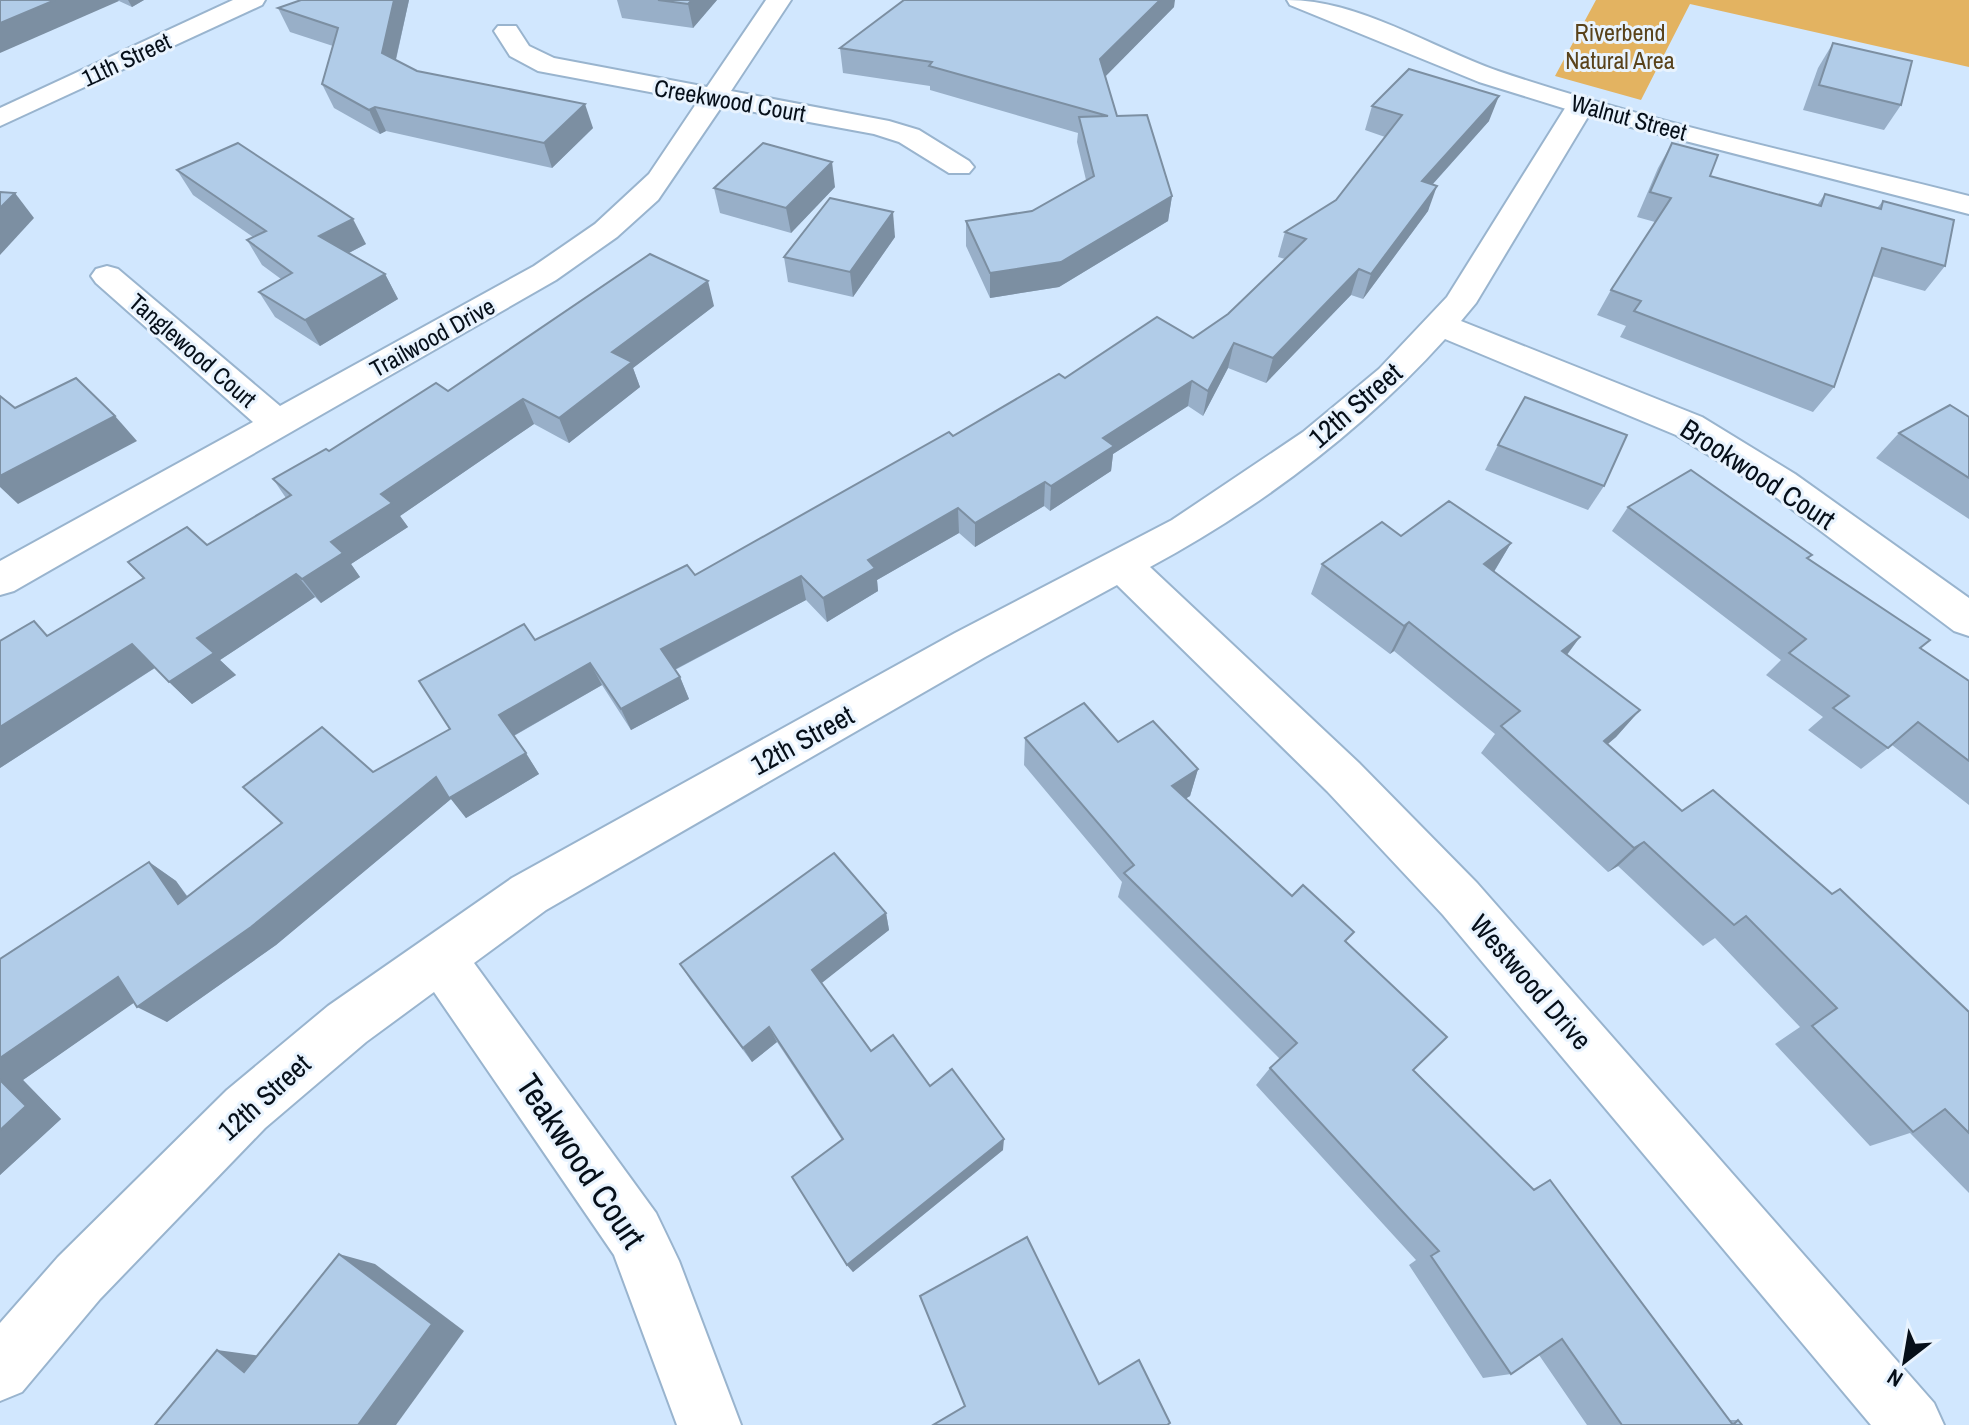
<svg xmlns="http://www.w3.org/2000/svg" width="1969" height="1425" viewBox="0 0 1969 1425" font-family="'Archivo Narrow',sans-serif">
  <rect width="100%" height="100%" fill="#d1e7fe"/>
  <polygon fill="#e3b361" points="1596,0 1969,0 1969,67 1690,4 1641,100 1555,76"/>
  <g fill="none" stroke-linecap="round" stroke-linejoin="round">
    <defs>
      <g id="street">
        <polygon points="766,0 791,0 731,91 889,121 919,130 969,161 974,167 969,173 949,173 899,142 874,134 722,106 658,200 617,237 556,280 14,591 0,595 0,561 253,422 96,283 91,276 96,269 107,266 118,269 280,406 534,266 595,224 649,174 698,101 538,71 510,56 494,31 498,26 516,26 529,46 554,58 707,87"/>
        <path d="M1581,97L1591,99L1595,105L1476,303L1461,321L1702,417L1795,474L1969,598V636L1954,631L1769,492L1676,435L1445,339C1361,432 1259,508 1150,567L1359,763L1477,883L1934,1403L1944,1425H1871L1443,915L1327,791L1117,585L985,657L546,910L474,963L656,1213L679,1261L741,1425H677L614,1255L434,992L366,1042L265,1128L100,1299L22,1392L0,1401V1323L58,1257L227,1090L328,1006L512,878L955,633L1172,520L1303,432L1379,369L1447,297L1567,105L1571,99Z"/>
      </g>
      <g id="secondary">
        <polygon points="233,0 265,0 262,5 0,126 0,108"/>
        <path d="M1287,0C1360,0 1430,47 1498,71C1652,123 1812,156 1969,196V214L1592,117L1479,82L1290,5Z"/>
      </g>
    </defs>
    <use href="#street" stroke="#99b4ce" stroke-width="4"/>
    <use href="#secondary" stroke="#99b4ce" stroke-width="4"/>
    <use href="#street" fill="#fff" fill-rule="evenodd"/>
    <use href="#secondary" fill="#fff" fill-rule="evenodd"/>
  </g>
  <g fill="#98afc8">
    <polygon points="0,0 144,0 132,7 119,1"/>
    <polygon points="409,0 396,60 417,71 593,128 552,168 386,131 380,134 334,108 322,84 333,46 290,32 278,8"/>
    <polygon points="617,0 717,0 693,28 622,18"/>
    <polygon points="1174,7 1105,76 1117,116 1172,196 1168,221 1059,287 990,298 966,246 966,221 1032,211 1086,180 1077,142 1078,133 930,90 930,86 843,73 840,48"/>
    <polygon points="1833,43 1901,105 1884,130 1803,110 1818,68"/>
    <polygon points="1372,106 1489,121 1433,184 1428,211 1363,299 1351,295 1266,383 1228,368 1203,416 1188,406 1113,454 1111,471 1050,511 1044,506 975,547 959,533 877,580 878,591 827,622 806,600 675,670 680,677 689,699 631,730 602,685 514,736 539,774 466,818 451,799 276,945 167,1022 134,1002 23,1080 61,1119 0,1175 0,959 149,862 176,881 188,897 373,772 450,729 535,640 695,575 953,436 1065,378 1193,338 1228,314 1285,259 1278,257 1285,232 1336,200 1385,137 1365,130"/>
    <polygon points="1672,143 1710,176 1817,205 1825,194 1877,208 1883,201 1945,266 1925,291 1872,276 1834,387 1813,412 1620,337 1626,326 1597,315 1611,290 1655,222 1637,217 1658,168"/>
    <polygon points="177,170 366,244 349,253 385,274 398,299 320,346 275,317 259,292 281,279 262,265 247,240 253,237 193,195"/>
    <polygon points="835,187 791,233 720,213 714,188"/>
    <polygon points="895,237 853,297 788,282 784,257"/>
    <polygon points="714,306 633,368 640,387 569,443 534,424 400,516 408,527 351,564 360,577 321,603 315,597 220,660 236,675 192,704 155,668 0,768 49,635 144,578 128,562 207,545 286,498 273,479 448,391"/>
    <polygon points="1969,417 1969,519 1876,458 1899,433"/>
    <polygon points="1498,445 1604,486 1588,510 1485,470"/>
    <polygon points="1628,507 1812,555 1808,559 1920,648 1969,681 1969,805 1892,745 1861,769 1808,730 1823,717 1766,675 1781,660 1612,531"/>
    <polygon points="1401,536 1511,543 1494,572 1580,637 1567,655 1640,710 1616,737 1608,744 1682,811 1969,1012 1969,1193 1910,1133 1870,1146 1775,1044 1800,1027 1715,938 1703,946 1618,866 1608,872 1481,753 1495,734 1394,651 1390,654 1311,594 1322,564"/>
    <polygon points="1025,738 1118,742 1198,769 1190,796 1186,798 1292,896 1347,942 1413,1070 1533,1189 1550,1180 1729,1420 1738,1420 1742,1425 1587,1425 1539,1355 1511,1374 1483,1378 1409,1265 1416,1260 1256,1085 1270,1068 1280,1059 1118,897 1122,882 1024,765"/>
    <polygon points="886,913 889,930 821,983 871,1051 930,1086 1003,1150 853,1272 847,1265 842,1140 777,1042 752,1062 691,981 680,964"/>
  </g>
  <g fill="#7c8fa2">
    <polygon points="55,0 118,0 119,1 0,53 0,23"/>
    <polygon points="128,0 144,0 132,7"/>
    <polygon points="394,0 409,0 392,76 382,53"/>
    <polygon points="692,0 717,0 693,28 688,4"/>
    <polygon points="1160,0 1175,0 1174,7 1098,84 1100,59"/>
    <polygon points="1499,96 1489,121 1413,206 1422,181"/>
    <polygon points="585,104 593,128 552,168 544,143"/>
    <polygon points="375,107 386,131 380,134 369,110"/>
    <polygon points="832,162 835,187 791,233 786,208"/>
    <polygon points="1437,186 1428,211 1363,299 1371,274"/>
    <polygon points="15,193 34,218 0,255 0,208"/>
    <polygon points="1172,196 1168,221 1059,287 990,298 990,273"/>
    <polygon points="893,212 895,237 853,297 850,272"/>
    <polygon points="353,219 366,244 333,261 319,236"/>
    <polygon points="1359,269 1351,295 1266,383 1273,358"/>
    <polygon points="385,274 398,299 320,346 305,320"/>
    <polygon points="708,281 714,306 633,368 640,387 569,443 559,418 612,352"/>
    <polygon points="1234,343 1228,368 1203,416 1208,391"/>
    <polygon points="1192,381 1188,406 1113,454 1111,471 1050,511 1051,486 1103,438"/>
    <polygon points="523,399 534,424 400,516 408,527 351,564 360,577 321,603 302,579 331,542 381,494"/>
    <polygon points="115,416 137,441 18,504 0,487 0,476"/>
    <polygon points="1045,482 1044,506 975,547 975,523"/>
    <polygon points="958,508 959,533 877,580 878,591 827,622 823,598 868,560"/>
    <polygon points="1511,543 1493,573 1484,564"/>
    <polygon points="296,574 315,597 220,660 236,675 192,704 169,682 197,638"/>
    <polygon points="801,576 806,600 670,672 661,649"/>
    <polygon points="1409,622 1394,651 1390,654 1404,626"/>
    <polygon points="1580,637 1559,665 1562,651"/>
    <polygon points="132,644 156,667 0,768 0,727"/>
    <polygon points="590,663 602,685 513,736 499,715"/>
    <polygon points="680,677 689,699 631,730 621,709"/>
    <polygon points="1640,710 1616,737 1580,767 1604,741"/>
    <polygon points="526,753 539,774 466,818 451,799 276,945 167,1022 137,1007 436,777"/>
    <polygon points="1198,769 1190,796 1165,812 1172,786"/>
    <polygon points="1644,842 1618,866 1608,872 1634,848"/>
    <polygon points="149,862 176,881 205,922 178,904"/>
    <polygon points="886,913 889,930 818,986 812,970"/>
    <polygon points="118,977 148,993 23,1080 61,1119 0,1175 0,1058"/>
    <polygon points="769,1027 777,1042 752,1062 743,1048"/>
    <polygon points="1004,1139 1003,1150 853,1272 847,1265"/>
    <polygon points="339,1254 375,1264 464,1331 396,1425 358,1425"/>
    <polygon points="217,1350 261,1356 244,1372"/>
  </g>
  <g fill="#b1cce8" stroke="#7c8fa2" stroke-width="2">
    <polygon points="0,0 55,0 0,23"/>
    <polygon points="301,0 394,0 382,53 417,71 585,104 544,143 375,107 369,110 322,84 338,28 278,8"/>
    <polygon points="658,0 692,0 688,4"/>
    <polygon points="904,0 1160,0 1100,59 1117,116 1147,115 1172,196 1061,262 990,273 966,221 1032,211 1094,176 1079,117 1108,116 929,66 932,62 840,48"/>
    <polygon points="1833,43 1912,61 1901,105 1819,85"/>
    <polygon points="1409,69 1499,96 1422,181 1437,186 1371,274 1359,269 1273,358 1234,343 1208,391 1192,381 1103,438 1114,446 1051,486 1045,482 975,523 958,508 868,560 875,568 823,598 801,576 661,649 680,677 621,709 590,663 499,715 526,753 449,798 436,777 251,927 137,1007 118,977 0,1058 0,959 149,862 178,904 282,823 243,787 322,727 373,772 450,729 419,681 524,624 535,640 687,565 695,575 949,432 953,436 1059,374 1065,378 1157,317 1193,338 1228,314 1306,239 1285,232 1336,200 1402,115 1372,106"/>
    <polygon points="238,143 353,219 319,236 385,274 305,320 259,292 292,273 247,240 266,231 177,170"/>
    <polygon points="763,143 832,162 786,208 714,188"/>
    <polygon points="1672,143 1718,155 1710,176 1821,206 1825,194 1881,209 1883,201 1954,220 1945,266 1882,248 1834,387 1634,311 1641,301 1611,290 1671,198 1650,192"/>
    <polygon points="0,192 15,193 0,208"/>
    <polygon points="830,198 893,212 850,272 784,257"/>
    <polygon points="650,254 708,281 612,352 632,362 559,418 523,399 381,494 392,503 331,542 343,553 302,579 296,574 197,638 214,653 169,682 132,644 0,727 0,641 34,621 47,636 144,578 128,562 187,527 207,545 291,495 273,479 326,449 329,451 436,383 448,391"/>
    <polygon points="76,378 115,416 0,476 0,396 15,408"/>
    <polygon points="1525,397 1627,435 1604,486 1498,445"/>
    <polygon points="1950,405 1969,417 1969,478 1899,433"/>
    <polygon points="1691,470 1812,555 1807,558 1930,640 1920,648 1969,681 1969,761 1918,722 1888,748 1833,708 1849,696 1789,653 1806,639 1628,507"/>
    <polygon points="1449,501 1511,543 1484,564 1580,637 1562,651 1640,710 1604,741 1682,811 1713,790 1832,894 1840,889 1969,1012 1969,1133 1945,1109 1913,1132 1812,1026 1837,1008 1746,916 1734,925 1644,842 1634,848 1501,726 1520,711 1409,622 1404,626 1322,564 1382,522 1401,536"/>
    <polygon points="1084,703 1118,742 1153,721 1198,769 1172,786 1292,896 1303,885 1354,932 1345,941 1447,1037 1413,1070 1534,1190 1550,1180 1733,1425 1622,1425 1562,1339 1511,1374 1431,1256 1439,1251 1270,1068 1297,1043 1124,873 1134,865 1025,738"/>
    <polygon points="834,853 886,913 812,970 871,1051 893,1035 930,1086 952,1069 1004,1139 847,1265 792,1177 843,1139 769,1027 743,1048 680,964"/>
    <polygon points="0,1080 26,1106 0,1130"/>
    <polygon points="1027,1237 1099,1384 1139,1360 1170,1423 1167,1425 933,1425 965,1406 920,1296"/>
    <polygon points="339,1254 432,1324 358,1425 155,1425 217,1350 244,1372"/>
    <polygon points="1738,1420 1742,1425 1733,1425"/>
  </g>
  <g text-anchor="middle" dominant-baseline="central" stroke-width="6" stroke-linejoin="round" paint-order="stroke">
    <g font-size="24" fill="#59421a" stroke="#e8f3fe">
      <text x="1620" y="32">Riverbend<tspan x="1620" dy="28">Natural Area</tspan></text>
    </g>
    <g font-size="24" fill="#060f19" stroke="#e8f3fe">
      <text transform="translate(126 59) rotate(-25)">11th Street</text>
      <text transform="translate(730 100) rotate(10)">Creekwood Court</text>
      <text transform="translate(1629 117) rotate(15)">Walnut Street</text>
      <text transform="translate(432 337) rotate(-29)">Trailwood Drive</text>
      <text transform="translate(193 350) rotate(41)">Tanglewood Court</text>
    </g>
    <g font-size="28" fill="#060f19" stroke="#e8f3fe">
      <text transform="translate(1355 405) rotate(-41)">12th Street</text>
      <text transform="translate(1758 474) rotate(33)">Brookwood Court</text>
      <text transform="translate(802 740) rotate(-29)">12th Street</text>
      <text transform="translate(1531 982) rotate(49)">Westwood Drive</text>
      <text transform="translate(264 1097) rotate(-42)">12th Street</text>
    </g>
    <g font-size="34" fill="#060f19" stroke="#e8f3fe">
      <text transform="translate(581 1161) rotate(56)">Teakwood Court</text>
    </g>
  </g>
  <g transform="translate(1905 1361) rotate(211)" stroke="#e8f3fe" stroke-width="6" paint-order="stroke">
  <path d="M0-6L14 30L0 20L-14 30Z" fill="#060f19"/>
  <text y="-12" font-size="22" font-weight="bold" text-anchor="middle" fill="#060f19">N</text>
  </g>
</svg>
